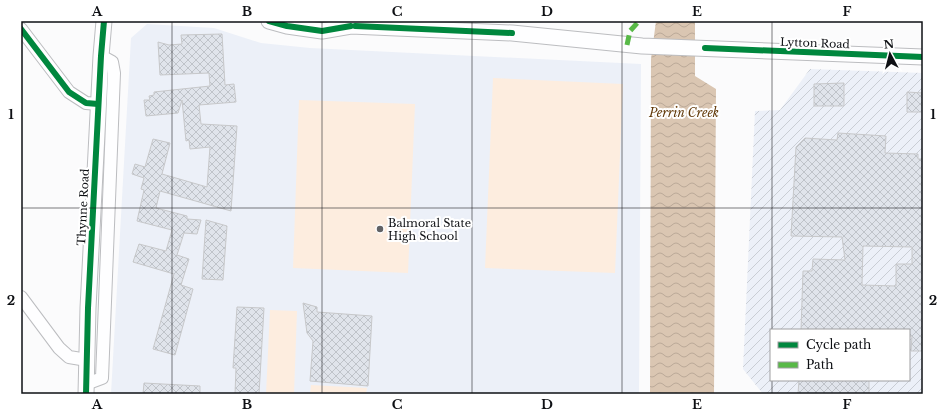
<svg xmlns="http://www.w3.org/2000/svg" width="944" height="415" viewBox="0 0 944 415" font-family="'Libre Baskerville',serif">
  <defs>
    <pattern id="industrial-furrows" width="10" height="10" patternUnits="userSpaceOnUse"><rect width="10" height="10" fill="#ecf0f8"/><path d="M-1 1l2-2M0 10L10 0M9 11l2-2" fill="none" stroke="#c9cdd4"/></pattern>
    <pattern id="water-waves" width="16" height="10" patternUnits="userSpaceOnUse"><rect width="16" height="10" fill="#dac6b2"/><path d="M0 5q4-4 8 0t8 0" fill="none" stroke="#baa998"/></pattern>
    <pattern id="building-cross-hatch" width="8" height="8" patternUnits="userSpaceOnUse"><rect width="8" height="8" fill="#e0e4eb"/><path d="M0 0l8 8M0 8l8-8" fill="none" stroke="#bfc3c9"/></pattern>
  </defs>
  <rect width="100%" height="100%" fill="#fbfbfc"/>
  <polygon fill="#ecf0f8" points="147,24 214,28 261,43 310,48 641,64 639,394 111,394 131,38"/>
  <path fill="url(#industrial-furrows)" fill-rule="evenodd" d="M810,69L923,73V394H763L743,369L755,111L780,110ZM771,330H909V380H771Z"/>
  <g fill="#fdeddf">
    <polygon points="493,78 623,84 615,273 485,268"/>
    <polygon points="299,100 415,104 408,273 293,268"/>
    <polygon points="270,310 297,311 294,394 266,394"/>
    <polygon points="311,385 367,388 366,394 310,394"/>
  </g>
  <polygon fill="url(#water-waves)" points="656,21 695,21 695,76 716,89 714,394 650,394 651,59"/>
  <g fill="url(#building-cross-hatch)" stroke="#c7c8ca" fill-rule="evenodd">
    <polygon points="222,34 225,85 234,84 236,102 199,105 201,124 237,126 231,211 160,191 156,208 187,216 187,219 201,220 197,234 184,233 177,255 189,259 181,285 193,289 175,355 153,349 174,274 133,262 139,244 166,251 172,230 137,221 144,190 141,189 144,178 132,174 135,164 145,167 153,139 170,143 162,174 207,187 210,147 190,149 189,140 186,141 182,100 178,113 146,116 144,100 150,100 149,96 154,95 154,92 210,86 209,73 160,75 158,42 169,45 182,44 181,35"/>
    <polygon points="844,83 844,106 814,106 814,84"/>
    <polygon points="907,92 923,93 923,112 907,112"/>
    <path d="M838,133L886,136L885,153L918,154V159H923V351H911L912,336H909V330H801L803,271H812L813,259L845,260L842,237L791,236L796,147L805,138L837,140ZM863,246L912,247V264H896V286L862,285Z"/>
    <polygon points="206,220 227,226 223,280 202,279"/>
    <polygon points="303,303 317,307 317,312 372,316 368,386 310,381 313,341 307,333"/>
    <polygon points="237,307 264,308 259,394 235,394 236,368 233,368"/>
    <polygon points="799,380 869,380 869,394 798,394"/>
    <polygon points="144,383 200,386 200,394 143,394"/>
  </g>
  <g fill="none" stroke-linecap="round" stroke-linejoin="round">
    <defs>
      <g id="minor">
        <polyline points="21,29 69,92 86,103 98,104"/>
        <polyline points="21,297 59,348 69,357 87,360"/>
        <polyline points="86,384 102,378 114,73 112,62 101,56"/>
      </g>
      <g id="major">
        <polyline points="269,21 287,26 322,31 351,26 512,33 642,46 923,57"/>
        <polyline points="86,394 88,308 101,56 104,21"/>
      </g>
    </defs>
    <use href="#minor" stroke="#bcbdc0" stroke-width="14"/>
    <use href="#major" stroke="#bcbdc0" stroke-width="17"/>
    <use href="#minor" stroke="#fefeff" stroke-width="12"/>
    <use href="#major" stroke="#fefeff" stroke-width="15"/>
    <polyline stroke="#58b947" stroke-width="5" stroke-dasharray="10 5" stroke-linecap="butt" points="627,45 630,31 639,21"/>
    <defs>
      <g id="cycleway">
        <polyline points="269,21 287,26 322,31 351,26"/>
        <polyline points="355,26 512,33"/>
        <polyline points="21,29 69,92 86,103 98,104"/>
        <polyline points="705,48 923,57"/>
        <polyline points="86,394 88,308 101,56 104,21"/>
      </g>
    </defs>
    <use href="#cycleway" stroke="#fff" stroke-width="8"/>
    <use href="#cycleway" stroke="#00873e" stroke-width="6"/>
  </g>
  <path fill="none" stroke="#0e1014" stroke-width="1" stroke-opacity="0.55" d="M172,21V394M322,21V394M472,21V394M622,21V394M772,21V330M21,208H923M772,380V394"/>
  <circle fill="#616265" stroke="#fff" stroke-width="1.5" cx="380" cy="229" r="4"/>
  <g text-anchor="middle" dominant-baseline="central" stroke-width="4" stroke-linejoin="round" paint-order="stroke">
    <g font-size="11" fill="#0e1014" stroke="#fff">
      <text transform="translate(815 43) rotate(2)">Lytton Road</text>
      <text transform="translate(83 207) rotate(-87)">Thynne Road</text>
    </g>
    <g font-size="11" fill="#0e1014" stroke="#fff" text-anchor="start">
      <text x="388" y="223">Balmoral State<tspan x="388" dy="13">High School</tspan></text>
    </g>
    <g font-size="12" font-style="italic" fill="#623a0a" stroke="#fff">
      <text x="684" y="112">Perrin Creek</text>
    </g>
  </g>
  <rect width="944" height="415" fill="none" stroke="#ffffff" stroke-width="44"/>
  <rect x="770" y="329" width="140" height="52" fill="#ffffff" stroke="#9f9fa1"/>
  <rect x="778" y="342" width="20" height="6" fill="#00873e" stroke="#9f9fa1"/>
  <text x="806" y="349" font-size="12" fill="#0e1014">Cycle path</text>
  <rect x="778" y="362" width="20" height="6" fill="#58b947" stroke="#9f9fa1"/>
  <text x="806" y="369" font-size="12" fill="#0e1014">Path</text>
  <g transform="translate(890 54) rotate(353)" stroke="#ffffff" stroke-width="3" paint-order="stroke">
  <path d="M0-3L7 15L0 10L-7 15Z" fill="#0e1014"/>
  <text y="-6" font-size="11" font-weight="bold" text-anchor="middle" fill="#0e1014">N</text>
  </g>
  <rect x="22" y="22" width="900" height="371" fill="none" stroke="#0e1014" stroke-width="1.5"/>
  <g font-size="13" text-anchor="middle" font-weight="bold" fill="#0e1014">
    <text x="97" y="16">A</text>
    <text x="247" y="16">B</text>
    <text x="397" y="16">C</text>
    <text x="547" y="16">D</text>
    <text x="697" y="16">E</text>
    <text x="847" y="16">F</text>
    <text x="11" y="119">1</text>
    <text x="933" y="119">1</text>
    <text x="11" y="305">2</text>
    <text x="933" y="305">2</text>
    <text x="97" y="409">A</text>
    <text x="247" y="409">B</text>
    <text x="397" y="409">C</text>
    <text x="547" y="409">D</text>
    <text x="697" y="409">E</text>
    <text x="847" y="409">F</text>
  </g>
</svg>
